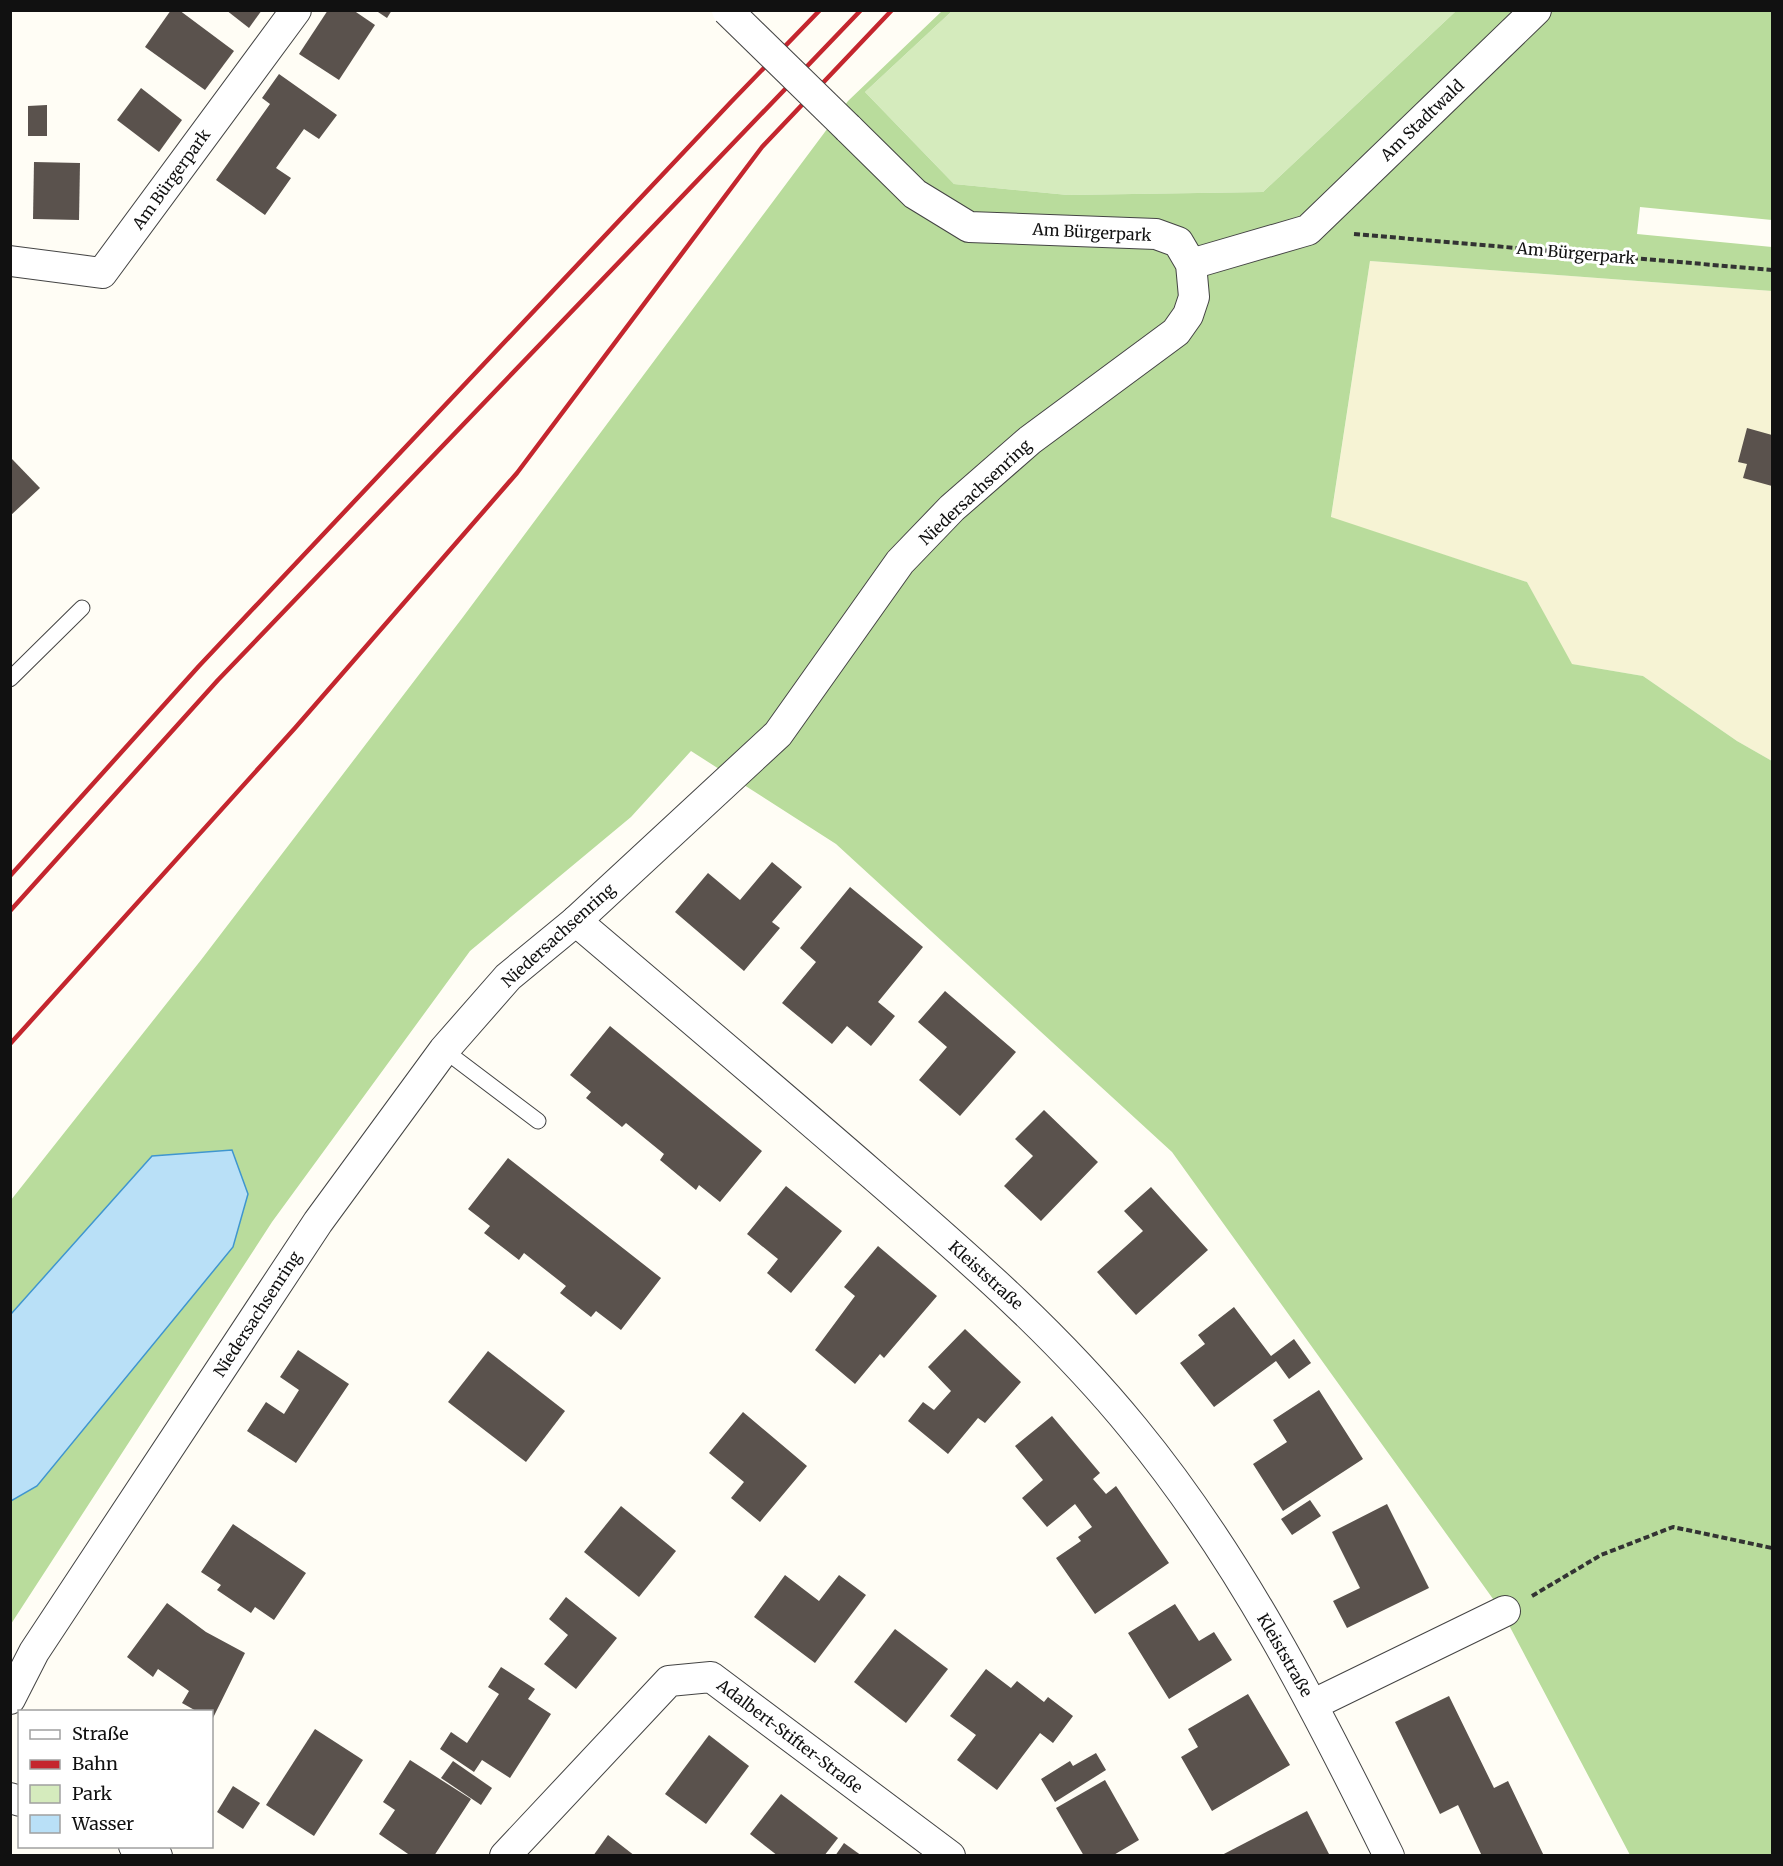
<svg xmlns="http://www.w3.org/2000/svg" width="1783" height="1866" viewBox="0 0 1783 1866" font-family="Merriweather,serif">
  <rect width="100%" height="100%" fill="#fffdf5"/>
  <polygon fill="#f6f3d4" points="1370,261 1772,291 1772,761 1737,741 1643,676 1571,664 1527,582 1331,518"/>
  <polygon fill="#d5ebbd" points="952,11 1456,11 1263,192 1068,195 954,184 865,92"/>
  <polygon fill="#b9dc9c" points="942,11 952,11 865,92 954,184 1068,195 1263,192 1456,11 1772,11 1772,220 1640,207 1637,234 1772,247 1772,291 1370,261 1331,517 1527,582 1572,664 1643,676 1737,741 1772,761 1772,1855 1630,1855 1501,1610 1172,1152 836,844 691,751 631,817 470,951 272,1222 11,1624 11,1501 37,1486 125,1377 152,1156 11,1314 11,1200 201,960 463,617 848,101"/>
  <polygon fill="#b9e0f7" stroke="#3f96cf" stroke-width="1.5" points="232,1150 248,1194 233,1247 37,1486 11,1501 11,1314 152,1156"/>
  <g fill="#5a524d">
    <polygon points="171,10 179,10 234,51 205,90 145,47"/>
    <polygon points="226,10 262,10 249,28"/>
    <polygon points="328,10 353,10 375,25 339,80 299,54"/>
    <polygon points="375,10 392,10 387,18"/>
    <polygon points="279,74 337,115 319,139 304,129 276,168 291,178 265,215 216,180 270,104 262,98"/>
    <polygon points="141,88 182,120 159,152 117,120"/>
    <polygon points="47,105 47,136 28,136 28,106"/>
    <polygon points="34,162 80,163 79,220 33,219"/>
    <polygon points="1747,428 1772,435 1772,486 1743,478 1747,464 1738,462"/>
    <polygon points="12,459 40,488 10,516 10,461"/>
    <polygon points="772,862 802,887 772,922 780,928 744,971 675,912 708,873 740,900"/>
    <polygon points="850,887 923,947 878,1002 895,1016 871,1046 847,1026 832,1044 782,1003 816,962 800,948"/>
    <polygon points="945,991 1016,1052 960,1116 919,1080 947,1047 918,1022"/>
    <polygon points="610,1026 762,1151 720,1202 699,1185 696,1190 660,1160 664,1154 626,1123 622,1127 586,1098 591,1092 570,1075"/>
    <polygon points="1044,1110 1098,1162 1041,1221 1004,1186 1033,1156 1015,1139"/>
    <polygon points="508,1158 661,1278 621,1330 596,1311 591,1317 560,1293 566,1286 524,1253 519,1260 484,1233 490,1226 468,1209"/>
    <polygon points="786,1186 842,1231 791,1293 767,1273 778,1259 747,1234"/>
    <polygon points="1151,1187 1208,1250 1136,1315 1097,1272 1143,1231 1124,1211"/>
    <polygon points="878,1246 937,1296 884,1358 880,1354 855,1384 815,1350 855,1296 844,1287"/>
    <polygon points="1234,1307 1271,1356 1294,1339 1311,1363 1289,1379 1276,1361 1214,1407 1180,1363 1205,1344 1198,1335"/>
    <polygon points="965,1329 1021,1382 985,1423 978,1418 948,1454 908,1421 923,1402 934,1410 951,1391 928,1367"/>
    <polygon points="298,1350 349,1384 296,1463 247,1431 266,1402 284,1414 299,1390 280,1377"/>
    <polygon points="488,1351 565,1411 526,1462 448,1402"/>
    <polygon points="1319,1390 1363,1459 1283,1511 1253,1464 1287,1442 1273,1420"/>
    <polygon points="743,1412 807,1466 760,1522 731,1498 744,1482 709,1453"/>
    <polygon points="1052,1416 1100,1473 1093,1479 1106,1494 1116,1486 1169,1563 1095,1614 1056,1558 1081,1541 1078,1537 1092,1527 1075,1504 1047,1527 1022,1498 1043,1480 1015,1446"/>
    <polygon points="1310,1500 1321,1516 1292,1535 1281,1519"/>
    <polygon points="1387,1504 1429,1588 1347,1628 1333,1601 1360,1588 1332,1532"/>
    <polygon points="621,1506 676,1551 639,1597 584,1552"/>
    <polygon points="233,1524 306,1573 274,1620 255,1607 251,1613 217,1590 221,1585 201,1572"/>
    <polygon points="785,1575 819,1601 839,1575 866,1595 815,1663 754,1617"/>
    <polygon points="566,1597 617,1638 576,1689 544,1664 568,1635 549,1619"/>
    <polygon points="167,1603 206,1632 245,1653 212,1720 212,1712 198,1712 182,1703 189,1691 158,1669 153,1677 127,1657"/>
    <polygon points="1175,1604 1199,1641 1214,1632 1232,1660 1169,1699 1128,1633"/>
    <polygon points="895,1629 948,1669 906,1723 854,1682"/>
    <polygon points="501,1667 535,1689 528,1699 551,1714 510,1778 482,1760 474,1772 440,1749 451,1732 467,1743 499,1694 488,1687"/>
    <polygon points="986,1669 1011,1688 1017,1681 1044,1702 1048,1697 1073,1716 1053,1743 1040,1733 997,1790 957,1760 976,1735 950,1716"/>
    <polygon points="1248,1694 1290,1765 1212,1811 1181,1757 1198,1747 1188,1729"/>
    <polygon points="1449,1696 1494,1788 1508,1781 1544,1856 1482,1856 1458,1805 1440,1814 1395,1722"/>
    <polygon points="315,1729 363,1760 314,1836 266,1805"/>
    <polygon points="709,1735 749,1766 706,1824 665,1794"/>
    <polygon points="1096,1753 1106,1770 1055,1802 1041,1779 1070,1761 1073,1766"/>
    <polygon points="410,1760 471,1799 434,1856 411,1856 379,1834 395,1810 383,1802"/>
    <polygon points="453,1761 492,1788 481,1805 441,1778"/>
    <polygon points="1105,1780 1139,1840 1112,1856 1084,1856 1056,1808"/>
    <polygon points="233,1786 260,1803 243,1829 217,1812"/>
    <polygon points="781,1794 838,1838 824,1856 778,1856 750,1834"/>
    <polygon points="1307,1811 1330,1856 1220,1856"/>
    <polygon points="608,1835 635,1856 593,1856"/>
    <polygon points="844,1843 862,1856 835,1856"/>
  </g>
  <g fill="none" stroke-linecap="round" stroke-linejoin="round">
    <defs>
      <g id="service">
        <polyline points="10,679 82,608"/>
        <polyline points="444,1050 538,1121"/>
      </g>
      <g id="minor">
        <polyline points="10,261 102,273 296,10"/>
        <polyline points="1191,264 1308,230 1536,10"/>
        <path d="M576,921C675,1005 774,1089 873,1175C965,1255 1057,1334 1134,1429C1240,1558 1316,1708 1389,1856"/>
        <polyline points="10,1699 34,1652 318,1222 444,1050 508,977 576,921 778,734 900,562 952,508 1030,440 1176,332 1188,315 1194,297 1191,264 1178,242 1156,234 969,227 915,194 848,128"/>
        <polyline points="1314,1704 1505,1611"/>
        <polyline points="10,1798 20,1801"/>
        <polyline points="134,1846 157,1856"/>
        <polyline points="505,1856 669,1681 711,1677 950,1856"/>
      </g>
    </defs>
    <use href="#service" stroke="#444" stroke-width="17"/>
    <use href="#minor" stroke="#444" stroke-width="32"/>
    <g stroke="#333" stroke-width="4" stroke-dasharray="6 3" stroke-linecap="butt">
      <polyline points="1354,234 1772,270"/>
      <polyline points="1532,1596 1601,1555 1673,1527 1772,1548"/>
    </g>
    <use href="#service" stroke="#fff" stroke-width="15"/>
    <use href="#minor" stroke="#fff" stroke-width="30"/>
    <g stroke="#c4262e" stroke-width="4.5">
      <polyline points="10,876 199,666 731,102 820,10"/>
      <polyline points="10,911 218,680 861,10"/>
      <polyline points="10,1044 295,728 517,473 762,147 892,10"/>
    </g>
    <defs>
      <polyline id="minor-bridge" points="727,10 848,128"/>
    </defs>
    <use href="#minor-bridge" stroke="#444" stroke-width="32" stroke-linecap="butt"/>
    <use href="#minor-bridge" stroke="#fff" stroke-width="30"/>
  </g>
  <g text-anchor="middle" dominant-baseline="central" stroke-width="6" stroke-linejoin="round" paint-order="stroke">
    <g font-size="16" fill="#111" stroke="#fff">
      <text transform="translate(1422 120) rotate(-44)">Am Stadtwald</text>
      <text transform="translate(171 179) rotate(-54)">Am Bürgerpark</text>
      <text transform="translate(1092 232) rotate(3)">Am Bürgerpark</text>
      <text transform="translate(1576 253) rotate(5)">Am Bürgerpark</text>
      <text transform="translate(975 492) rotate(-43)">Niedersachsenring</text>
      <text transform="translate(558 935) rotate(-42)">Niedersachsenring</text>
      <text transform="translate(986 1275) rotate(42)">Kleiststraße</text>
      <text transform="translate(257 1314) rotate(-57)">Niedersachsenring</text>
      <text transform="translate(1285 1655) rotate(60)">Kleiststraße</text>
      <text transform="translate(790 1736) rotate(37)">Adalbert-Stifter-Straße</text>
    </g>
  </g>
  <rect width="1783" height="1866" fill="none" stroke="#111111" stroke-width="24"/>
  <rect x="18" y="1710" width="195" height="138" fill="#ffffff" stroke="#a0a0a0" stroke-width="1.5"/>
  <rect x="30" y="1730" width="30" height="9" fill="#ffffff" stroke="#a0a0a0" stroke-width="1.5"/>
  <text x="72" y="1740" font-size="18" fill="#111111">Straße</text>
  <rect x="30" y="1760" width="30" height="9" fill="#c4262e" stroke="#a0a0a0" stroke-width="1.5"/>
  <text x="72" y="1770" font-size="18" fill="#111111">Bahn</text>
  <rect x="30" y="1785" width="30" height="18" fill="#d5ebbd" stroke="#a0a0a0" stroke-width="1.5"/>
  <text x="72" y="1800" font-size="18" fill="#111111">Park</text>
  <rect x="30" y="1815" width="30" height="18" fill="#b9e0f7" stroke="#a0a0a0" stroke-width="1.5"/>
  <text x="72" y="1830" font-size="18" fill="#111111">Wasser</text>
</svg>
